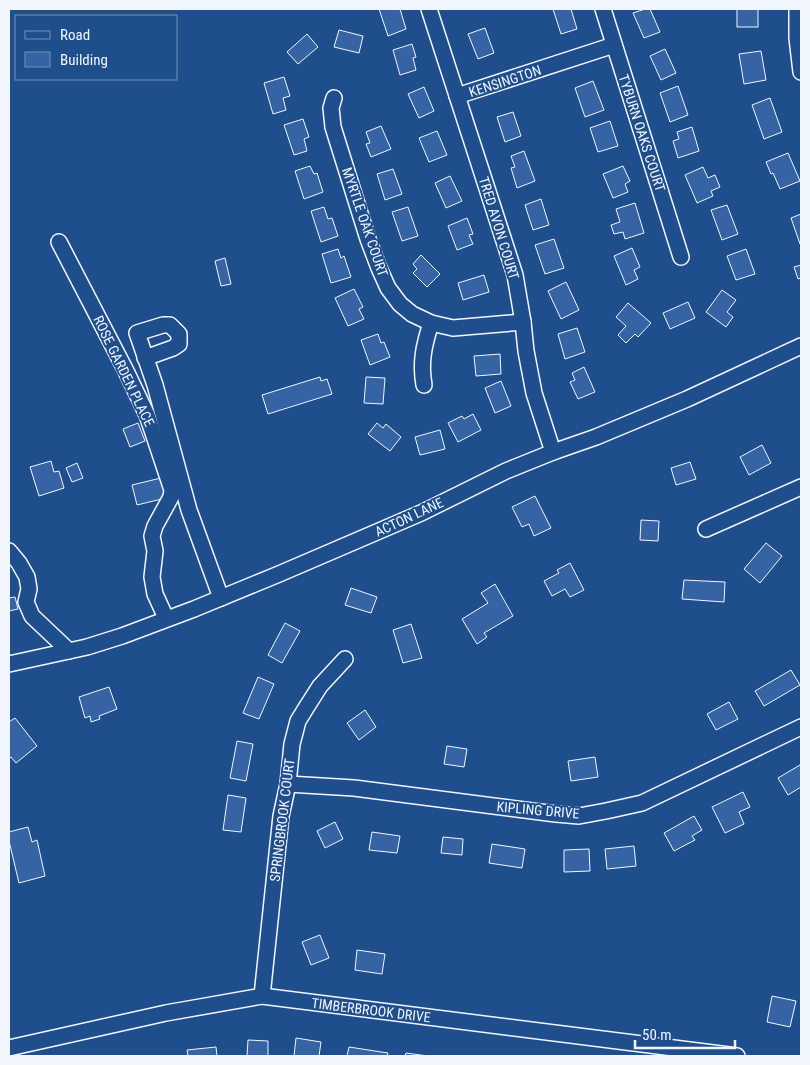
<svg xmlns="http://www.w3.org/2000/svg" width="810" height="1065" viewBox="0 0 810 1065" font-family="'Roboto Condensed',sans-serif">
  <rect width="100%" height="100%" fill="#1f4e8c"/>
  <g fill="#3563a3" stroke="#f2f6ff">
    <polygon points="379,9 400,9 406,29 388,36"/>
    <polygon points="553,9 571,9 577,29 561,34"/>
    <polygon points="645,9 650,9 660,32 644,38 633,13"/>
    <rect x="737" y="9" width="21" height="18"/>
    <polygon points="485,28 494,53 478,59 468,34"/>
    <polygon points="339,30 363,36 359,53 334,47"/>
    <polygon points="307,34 318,47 298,64 287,52"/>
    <polygon points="412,44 416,57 413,58 416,70 400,75 393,50"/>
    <polygon points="665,49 676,73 661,80 650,56"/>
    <polygon points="761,51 766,80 744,84 739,54"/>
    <polygon points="284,77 290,96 283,98 286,110 273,114 264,83"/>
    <polygon points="593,81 604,110 585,117 575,88"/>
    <polygon points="678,86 688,115 670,122 660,93"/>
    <polygon points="424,87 434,111 419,118 408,94"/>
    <polygon points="770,98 782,132 764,139 752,105"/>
    <polygon points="513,112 521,136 505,142 497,117"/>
    <polygon points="303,119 309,137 304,139 307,151 294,155 284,125"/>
    <polygon points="610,121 618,146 598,152 590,128"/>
    <polygon points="381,126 391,149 371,157 366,144 370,143 366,132"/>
    <polygon points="692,127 699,151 678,158 673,141 679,139 677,132"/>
    <polygon points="437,131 447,155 429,162 419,138"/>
    <polygon points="524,151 535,181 517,188 511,168 515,167 511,156"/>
    <polygon points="788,153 800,181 780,189 773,173 771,174 766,162"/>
    <polygon points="310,166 314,174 317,173 323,192 304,199 295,171"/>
    <polygon points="623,166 630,181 625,184 628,192 613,198 603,174"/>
    <polygon points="703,167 708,178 715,175 720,187 711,191 713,196 697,203 685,175"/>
    <polygon points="393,169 402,194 385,200 377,174"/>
    <polygon points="450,176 462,201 446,208 435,183"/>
    <polygon points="541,199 549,225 533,230 525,205"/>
    <polygon points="635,203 644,233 625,239 623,232 614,234 611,225 620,222 616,209"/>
    <polygon points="727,205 738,234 722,240 711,210"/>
    <polygon points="324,207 328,219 332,218 338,236 321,242 311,211"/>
    <polygon points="408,207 418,236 402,241 392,212"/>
    <polygon points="801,214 801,243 800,244 791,218"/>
    <polygon points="467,218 473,234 469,235 473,244 457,250 448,226"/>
    <polygon points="554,239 564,268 545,274 535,245"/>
    <polygon points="632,248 640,267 634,270 638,279 626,285 614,256"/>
    <polygon points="338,249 341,258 344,256 351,277 331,283 322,254"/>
    <polygon points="746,249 755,274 736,280 727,256"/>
    <polygon points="421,255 440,274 427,287 413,273 417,269 413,264"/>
    <polygon points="225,258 231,284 221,286 215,261"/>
    <polygon points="801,265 801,278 798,279 794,267"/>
    <polygon points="484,275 489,292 463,300 458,283"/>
    <polygon points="566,282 579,310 561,319 548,291"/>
    <polygon points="354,289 363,307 359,309 364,319 348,326 335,298"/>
    <polygon points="722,290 736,300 727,312 733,317 726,327 706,312"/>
    <polygon points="688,302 695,318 670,329 663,313"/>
    <polygon points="628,303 651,323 638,337 635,334 626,343 618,335 626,326 616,317"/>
    <polygon points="577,328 585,352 565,359 558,334"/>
    <polygon points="378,334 381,343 384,342 390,357 370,365 361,340"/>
    <polygon points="500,354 501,374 476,376 474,356"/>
    <polygon points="584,367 595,392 578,399 570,382 575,380 572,373"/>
    <polygon points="320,377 321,381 327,379 332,394 268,414 262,395"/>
    <polygon points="366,377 385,378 383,404 364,403"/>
    <polygon points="501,381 511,406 495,413 485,388"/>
    <polygon points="473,414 481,430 458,442 448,423 462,416 464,419"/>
    <polygon points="138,423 145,441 130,447 123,429"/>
    <polygon points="377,423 383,428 386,424 401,437 390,451 368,434"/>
    <polygon points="440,430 445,449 420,455 415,437"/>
    <polygon points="762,445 771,463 749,475 740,457"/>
    <polygon points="51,461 54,472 59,471 64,488 39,496 30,467"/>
    <polygon points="690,462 696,479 676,485 671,468"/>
    <polygon points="77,463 83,478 72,482 66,468"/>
    <polygon points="161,478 166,498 137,505 132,485"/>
    <polygon points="535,496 551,528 534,536 529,524 522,527 512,507"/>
    <polygon points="641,520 659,521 658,541 640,540"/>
    <polygon points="766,543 782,556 760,583 744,569"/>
    <polygon points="570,563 584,590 570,597 565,589 552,596 544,581 559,573 557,570"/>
    <polygon points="684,580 725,582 724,602 682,599"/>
    <polygon points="495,584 513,616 484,633 487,637 477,644 462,619 488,603 481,593"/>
    <polygon points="351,588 377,597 371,613 345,605"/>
    <polygon points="15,597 18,609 9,611 9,598"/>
    <polygon points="285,623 300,631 282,663 268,655"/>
    <polygon points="411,624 422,658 403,663 393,630"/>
    <polygon points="791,670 800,685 764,706 755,691"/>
    <polygon points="258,677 274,684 259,719 243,713"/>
    <polygon points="109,687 117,709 99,716 100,719 91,722 90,716 85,718 79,697"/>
    <polygon points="729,702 738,719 716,730 707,714"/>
    <polygon points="365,710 376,727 359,740 347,723"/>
    <polygon points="15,718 37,746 16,763 11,757 9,758 9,722"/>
    <polygon points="237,741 253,744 246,781 230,778"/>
    <polygon points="447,746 467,749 464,767 444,764"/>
    <polygon points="595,757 598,777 571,781 568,761"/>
    <polygon points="800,765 801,768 801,787 788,795 778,778"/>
    <polygon points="743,792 750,807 739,812 744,824 725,833 712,807"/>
    <polygon points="228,795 246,798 241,832 223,830"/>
    <polygon points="694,816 702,830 692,836 695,840 674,851 664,833"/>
    <polygon points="335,822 343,839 325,848 317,831"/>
    <polygon points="28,827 32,842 37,840 45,876 19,883 9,841 9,832"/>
    <polygon points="372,832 400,836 397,853 369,850"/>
    <polygon points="443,837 463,839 462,855 441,853"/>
    <polygon points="492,844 525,849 522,868 489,863"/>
    <polygon points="634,846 636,866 607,869 605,849"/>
    <polygon points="589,849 590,871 564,872 564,850"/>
    <polygon points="320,935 329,958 311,965 302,942"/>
    <polygon points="357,950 385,954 382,974 355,970"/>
    <polygon points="772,996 796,1001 790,1027 767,1022"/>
    <polygon points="296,1038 321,1042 319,1056 294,1056"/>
    <polygon points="248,1040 268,1041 268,1056 247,1056"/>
    <polygon points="216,1047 217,1056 188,1056 187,1050"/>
    <polygon points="349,1047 388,1053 387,1056 347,1056"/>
    <polygon points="406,1053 428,1056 405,1056"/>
  </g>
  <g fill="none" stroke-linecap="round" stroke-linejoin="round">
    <defs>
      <g id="minor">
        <polyline points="429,9 515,275 523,322 526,351 534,393 553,452"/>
        <polyline points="603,9 681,257"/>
        <polyline points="797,9 797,38 801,72"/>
        <polyline points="457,96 614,45"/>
        <polyline points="334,98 331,108 333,127 368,239 379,268 388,288 400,304 412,314 431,323 453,328 523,322"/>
        <polyline points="59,242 126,371 147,415 172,490 171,497 155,526 152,536 155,551 152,577 155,594 166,618"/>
        <polyline points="145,358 173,348 179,344 179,334 170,325 163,325 137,333 155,385 189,510 221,598"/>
        <path d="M424,385C420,362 424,345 431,323"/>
        <polyline points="706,529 801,487"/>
        <polyline points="9,551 19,563 27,577 29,589 26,602 32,616 69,651"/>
        <polyline points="9,664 87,647 122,636 194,609 279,574 421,513 506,471 553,452 596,437 687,399 801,346"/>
        <polyline points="288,784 354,788 556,814 579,816 606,811 642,803 801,727"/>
        <polyline points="262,996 281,816 288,784 292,744 298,721 306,708 320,686 345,659"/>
        <polyline points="9,1048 166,1013 262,996 737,1056"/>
      </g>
    </defs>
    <use href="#minor" stroke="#f2f6ff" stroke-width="18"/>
    <use href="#minor" stroke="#1f4e8c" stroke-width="15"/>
  </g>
  <g text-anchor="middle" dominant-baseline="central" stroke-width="4" stroke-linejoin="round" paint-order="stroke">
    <g font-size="14" fill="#f2f6ff" stroke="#1f4e8c">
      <text transform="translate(505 81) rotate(-18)">KENSINGTON</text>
      <text transform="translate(642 133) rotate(72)">TYBURN OAKS COURT</text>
      <text transform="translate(365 222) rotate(71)">MYRTLE OAK COURT</text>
      <text transform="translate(499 228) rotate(73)">TRED AVON COURT</text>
      <text transform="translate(124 371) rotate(64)">ROSE GARDEN PLACE</text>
      <text transform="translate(409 517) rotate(-25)">ACTON LANE</text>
      <text transform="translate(538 810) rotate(5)">KIPLING DRIVE</text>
      <text transform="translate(282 820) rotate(-83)">SPRINGBROOK COURT</text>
      <text transform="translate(371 1010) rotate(7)">TIMBERBROOK DRIVE</text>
    </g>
  </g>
  <rect width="810" height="1065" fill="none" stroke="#f2f6ff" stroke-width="20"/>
  <rect x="15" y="15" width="162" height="65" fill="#1f4e8c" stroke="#7391ba"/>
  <rect x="25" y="31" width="25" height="8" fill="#1f4e8c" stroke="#7391ba"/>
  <text x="60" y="40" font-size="15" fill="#f2f6ff">Road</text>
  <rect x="25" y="52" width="25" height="15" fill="#3563a3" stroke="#7391ba"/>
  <text x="60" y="65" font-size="15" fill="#f2f6ff">Building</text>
  <path d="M635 1040v8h100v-8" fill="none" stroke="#f2f6ff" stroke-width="2.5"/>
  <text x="642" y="1040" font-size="15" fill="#f2f6ff" stroke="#1f4e8c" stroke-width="4" paint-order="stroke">50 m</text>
</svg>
